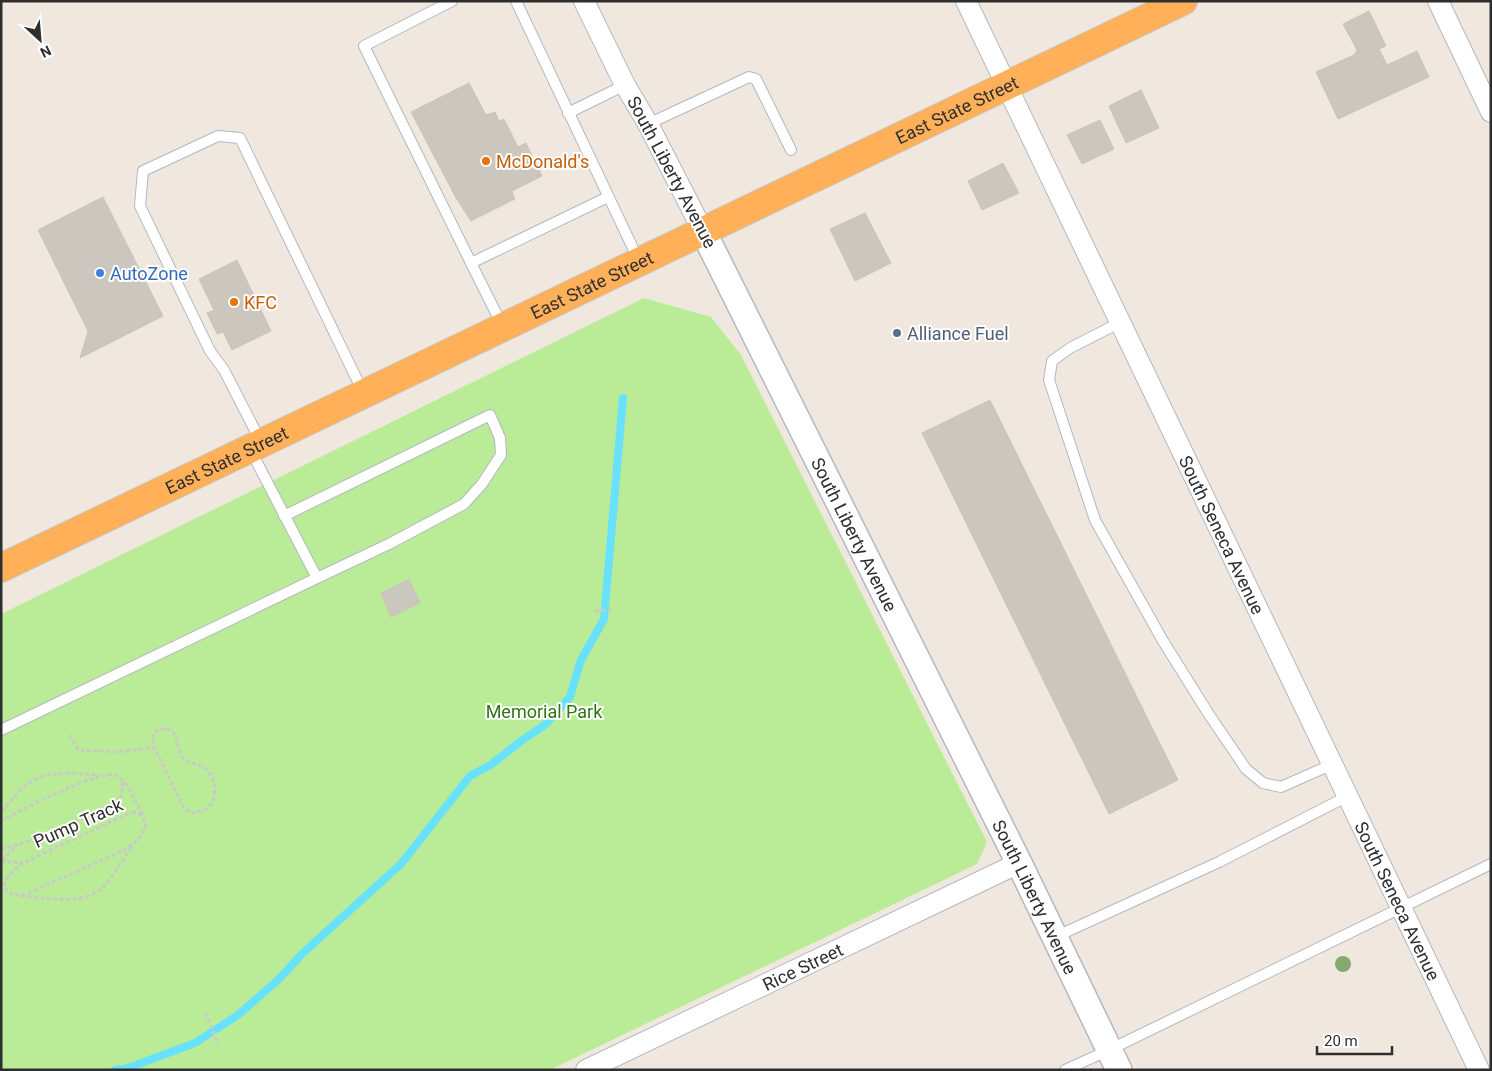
<svg xmlns="http://www.w3.org/2000/svg" width="1492" height="1071" viewBox="0 0 1492 1071" font-family="Roboto,sans-serif">
  <rect width="100%" height="100%" fill="#f0e8df"/>
  <polygon fill="#baec97" points="644,298 711,317 741,355 987,842 977,864 550,1070 1,1070 1,614"/>
  <g fill="none" stroke-linecap="round" stroke-linejoin="round">
    <polyline stroke="#68e1fc" stroke-width="8" points="115,1070 128,1068 195,1043 238,1015 279,979 303,953 401,864 470,776 492,764 521,741 546,724 570,697 581,660 604,619 623,398"/>
  </g>
  <g fill="#cbc6be" stroke="#cdc4b8">
    <polygon points="1369,11 1386,46 1379,49 1387,65 1417,51 1429,77 1338,119 1316,72 1354,55 1357,50 1343,24"/>
    <polygon points="469,83 486,115 495,112 499,121 504,119 518,147 526,143 542,176 512,191 515,199 471,221 456,198 411,112"/>
    <polygon points="1141,90 1159,128 1126,143 1109,106"/>
    <polygon points="1100,120 1114,149 1082,164 1067,135"/>
    <polygon points="1003,163 1019,193 982,210 968,181"/>
    <polygon points="103,197 163,316 80,358 88,331 38,230"/>
    <polygon points="865,213 891,263 855,281 830,229"/>
    <polygon points="237,260 271,331 232,350 223,332 217,334 207,313 214,310 199,279"/>
    <polygon points="990,400 1178,780 1109,814 922,433"/>
    <polygon points="409,579 420,603 391,617 381,593"/>
  </g>
  <g fill="none" stroke-linecap="round" stroke-linejoin="round">
    <defs>
      <g id="service">
        <polyline points="452,1 364,46 471,263 608,197"/>
        <polyline points="516,1 639,261"/>
        <polyline points="568,113 625,85"/>
        <polyline points="648,124 749,77 756,79 791,150"/>
        <polyline points="471,263 503,327"/>
        <polyline points="1121,322 1070,348 1052,361 1049,380 1095,520 1163,641 1208,713 1246,769 1263,783 1281,787 1333,764"/>
        <polyline points="261,442 224,370 210,351 140,206 143,171 218,136 240,138 363,392"/>
        <polyline points="284,516 490,415 500,438 501,455 482,484 464,504 389,544 317,578"/>
        <polyline points="1,730 317,578 250,449"/>
        <polyline points="1055,937 1219,862 1348,796"/>
        <polyline points="1065,1070 1109,1050 1491,864"/>
      </g>
      <g id="minor">
        <polyline points="584,1 625,85 648,124 703,231"/>
        <path id="s1" d="M966,1L1479,1070"/>
        <polyline points="1438,1 1491,112"/>
        <path id="s2" d="M586,1070L1019,863"/>
      </g>
      <g id="tertiary">
        <path id="s3" d="M703,231L1019,863L1119,1070"/>
      </g>
      <g id="trunk">
        <path id="s4" d="M1,568L1183,1"/>
      </g>
    </defs>
    <use href="#service" stroke="#b3b7c3" stroke-width="12"/>
    <use href="#minor" stroke="#b3b7c3" stroke-width="22"/>
    <use href="#tertiary" stroke="#b3b7c3" stroke-width="28"/>
    <use href="#trunk" stroke="#c9c9c9" stroke-width="30"/>
    <g stroke="#c9c9c9" stroke-width="3" stroke-dasharray="4 2.5" stroke-linecap="butt">
      <polyline points="595,611 613,610"/>
      <path d="M160,729C181,727 174,744 182,756C187,764 197,763 205,768C216,775 218,798 209,807C204,811 197,812 191,813L184,808L154,747L152,739L155,732Z"/>
      <polyline points="70,735 78,750 118,752 154,747"/>
      <path d="M1,811C10,803 20,789 29,783C48,769 78,774 99,775"/>
      <path d="M132,812C140,813 143,816 146,824C142,838 135,844 122,851L27,894C16,896 10,896 4,886C7,875 14,870 23,863Z"/>
      <path d="M1,821C19,811 98,770 115,775C126,778 138,805 143,815"/>
      <path d="M1,849C25,844 46,834 68,824C86,816 105,809 121,798L123,781"/>
      <polyline points="2,860 15,847"/>
      <polyline points="1,861 23,863"/>
      <path d="M21,896C47,898 87,907 106,884C116,872 123,858 133,846"/>
      <polyline points="206,1013 218,1045"/>
    </g>
    <use href="#service" stroke="#fff" stroke-width="10"/>
    <use href="#minor" stroke="#fff" stroke-width="20"/>
    <use href="#tertiary" stroke="#fff" stroke-width="25"/>
    <use href="#trunk" stroke="#ffb059" stroke-width="28"/>
  </g>
  <circle fill="#86a96f" cx="1343" cy="964" r="8"/>
  <g fill="#e8710a" stroke="#fff" stroke-width="2">
    <circle cx="486" cy="161" r="5"/>
    <circle cx="234" cy="302" r="5"/>
  </g>
  <circle fill="#3f7fe0" stroke="#fff" stroke-width="2" cx="100" cy="273" r="5"/>
  <circle fill="#5c6f8a" stroke="#fff" stroke-width="2" cx="897" cy="333" r="5"/>
  <g text-anchor="middle" dominant-baseline="central" stroke-width="4" stroke-linejoin="round" paint-order="stroke">
    <g font-size="18" fill="#2e2e2e" stroke="#fff">
      <text stroke="none"><textPath href="#s4" startOffset="1060">East State Street</textPath></text>
      <text transform="translate(672 172) rotate(62)">South Liberty Avenue</text>
      <text stroke="none"><textPath href="#s4" startOffset="655">East State Street</textPath></text>
      <text stroke="none"><textPath href="#s4" startOffset="250">East State Street</textPath></text>
      <text stroke="none"><textPath href="#s3" startOffset="339">South Liberty Avenue</textPath></text>
      <text stroke="none"><textPath href="#s1" startOffset="592">South Seneca Avenue</textPath></text>
      <text transform="translate(78 823) rotate(-24)">Pump Track</text>
      <text stroke="none"><textPath href="#s3" startOffset="744">South Liberty Avenue</textPath></text>
      <text stroke="none"><textPath href="#s1" startOffset="998">South Seneca Avenue</textPath></text>
      <text stroke="none"><textPath href="#s2" startOffset="240">Rice Street</textPath></text>
    </g>
    <g font-size="18" fill="#c56008" stroke="#fff" text-anchor="start">
      <text x="496" y="161">McDonald's</text>
      <text x="244" y="302">KFC</text>
    </g>
    <g font-size="18" fill="#366cbe" stroke="#fff" text-anchor="start">
      <text x="110" y="273">AutoZone</text>
    </g>
    <g font-size="18" fill="#4e5e75" stroke="#fff" text-anchor="start">
      <text x="907" y="333">Alliance Fuel</text>
    </g>
    <g font-size="18" fill="#2f7613" stroke="#fff">
      <text x="544" y="711">Memorial Park</text>
    </g>
  </g>
  <rect width="1492" height="1071" fill="none" stroke="#2e2e2e" stroke-width="5"/>
  <g transform="translate(40 40) rotate(154)" stroke="#ffffff" stroke-width="4" paint-order="stroke">
  <path d="M0-4L9 19L0 12L-9 19Z" fill="#2e2e2e"/>
  <text y="-8" font-size="14" font-weight="bold" text-anchor="middle" fill="#2e2e2e">N</text>
  </g>
  <path d="M1317 1046v8h75v-8" fill="none" stroke="#2e2e2e" stroke-width="2.5"/>
  <text x="1324" y="1046" font-size="15" fill="#2e2e2e" stroke="#ffffff" stroke-width="4" paint-order="stroke">20 m</text>
</svg>
